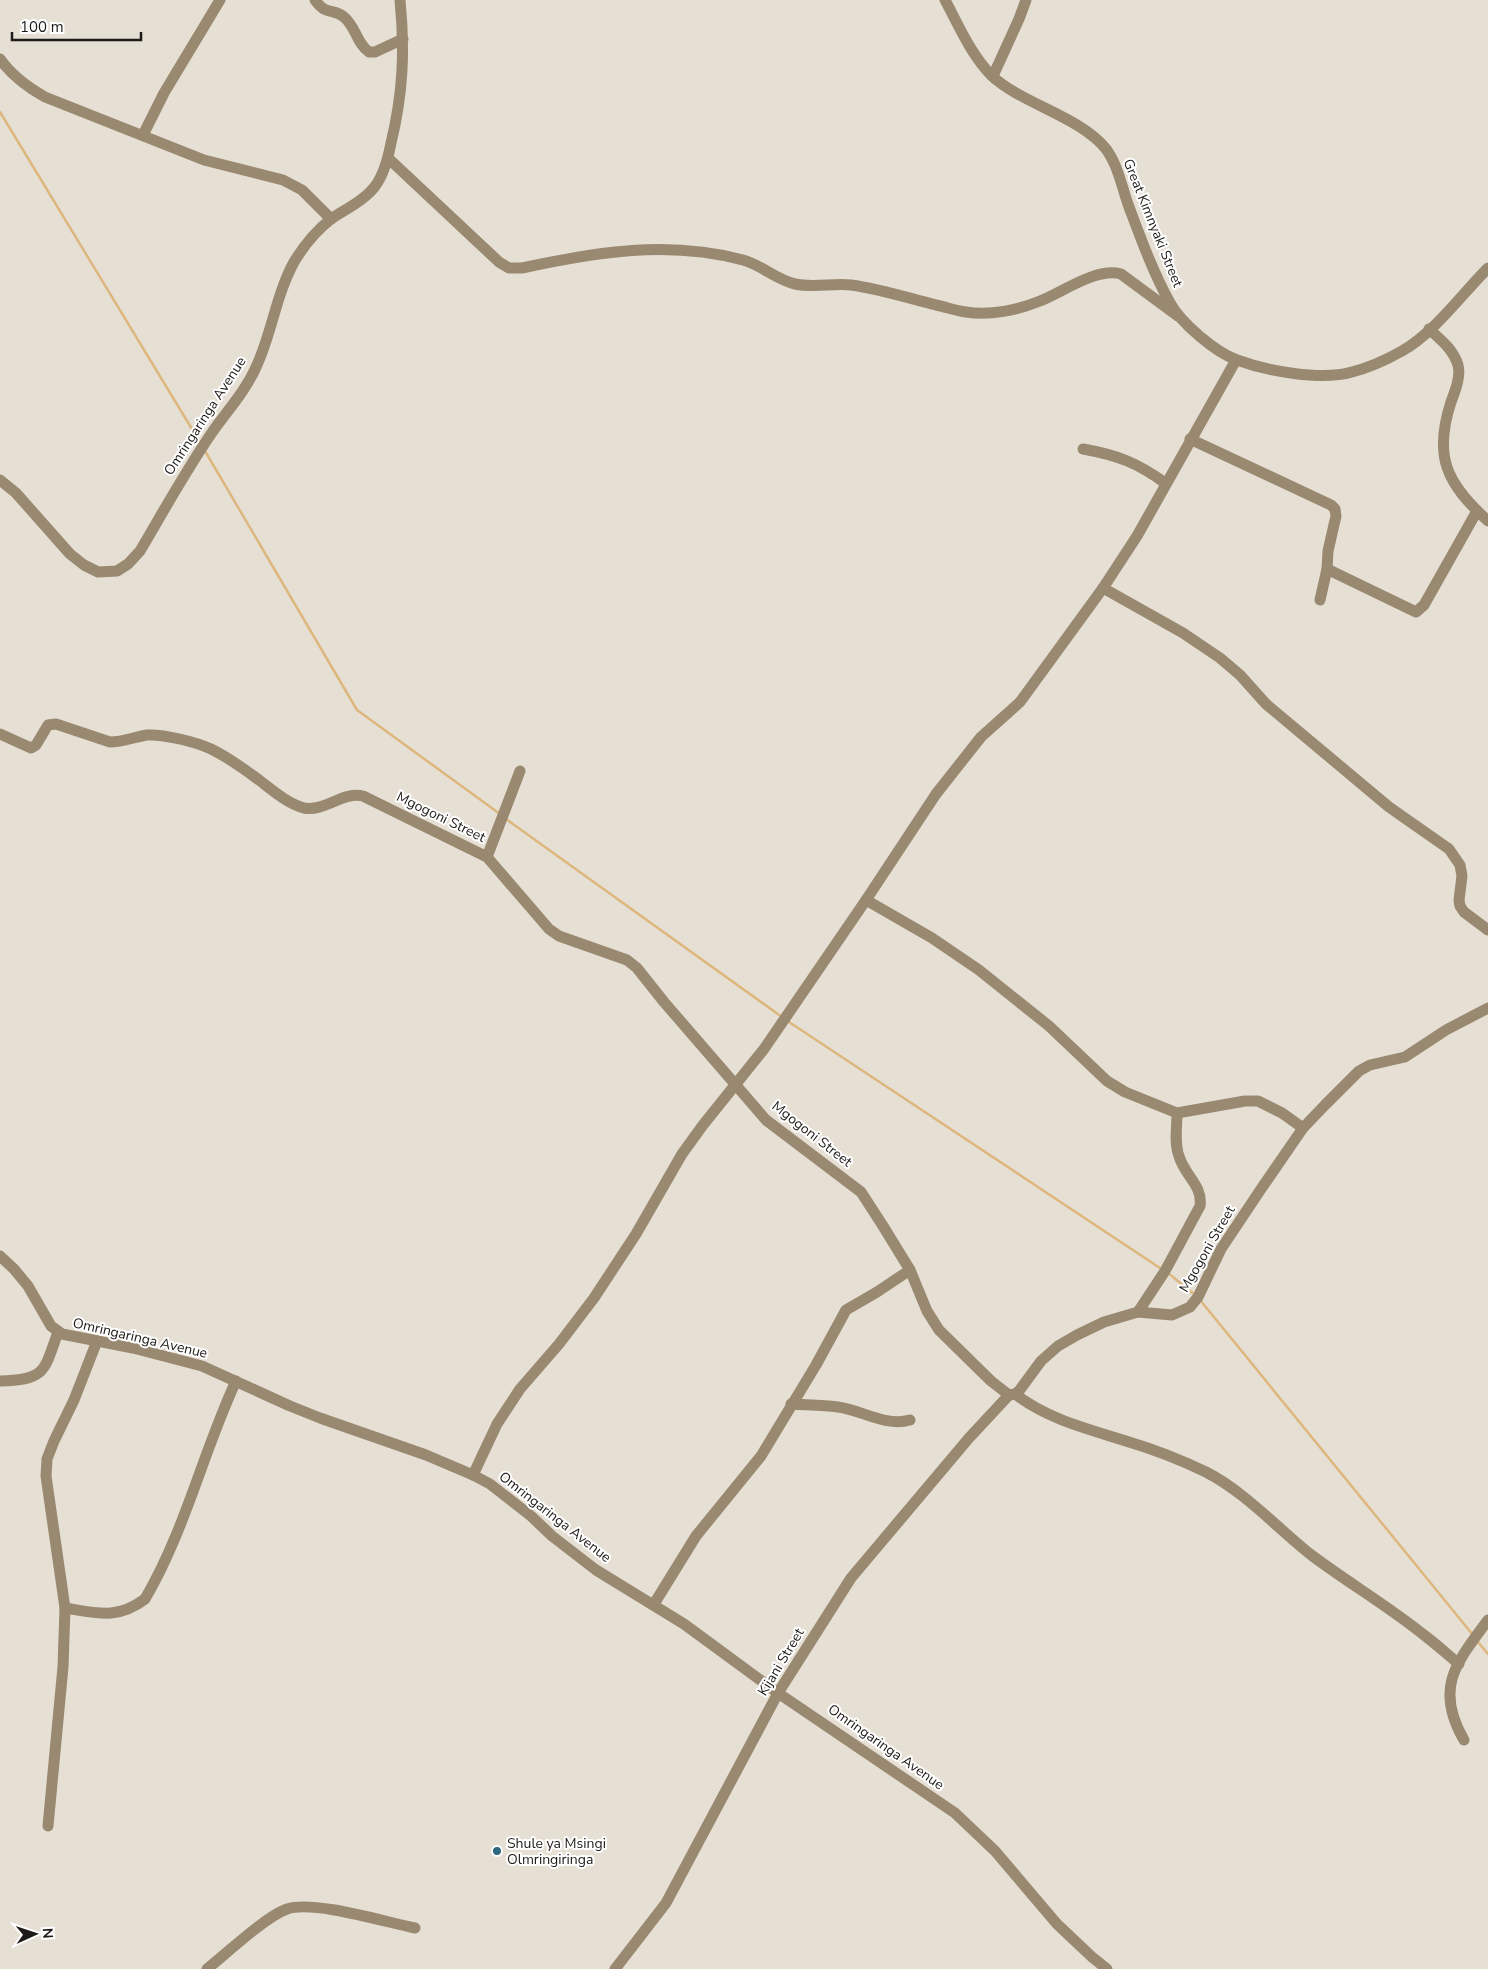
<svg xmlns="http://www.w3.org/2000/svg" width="1488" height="1969" viewBox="0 0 1488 1969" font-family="'Nunito Sans',sans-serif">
  <rect width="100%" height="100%" fill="#e6dfd4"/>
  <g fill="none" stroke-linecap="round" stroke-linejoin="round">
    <g stroke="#ddb77d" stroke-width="2.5">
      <polyline points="0,112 201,444"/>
      <polyline points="205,451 357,710 500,814"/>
      <polyline points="506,819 782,1017"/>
      <polyline points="786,1020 1163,1270"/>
      <polyline points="1168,1273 1195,1295"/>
      <polyline points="1200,1300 1473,1635"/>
      <polyline points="1478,1642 1488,1654"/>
    </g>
    <g stroke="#998971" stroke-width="11">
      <path d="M315,0C326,16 333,8 344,17C356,27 357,44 369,52H375L403,39"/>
      <path d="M945,0C959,26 971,55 992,76C1022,104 1081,117 1106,149C1118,165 1122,188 1129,207C1141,239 1153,272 1170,303C1181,323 1215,352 1237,360C1267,371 1321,381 1352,372C1368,368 1386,360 1402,351C1434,333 1462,294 1488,268"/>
      <path d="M0,59C12,76 27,87 45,97L204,160L283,180L302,190L331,219"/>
      <polyline points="993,76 1019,19 1026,0"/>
      <polyline points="143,135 164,93 220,0"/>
      <path d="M388,158L499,262L509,268H522C596,252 668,240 743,260C762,265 776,280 795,284C813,288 833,283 851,285C880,289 908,298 936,305C946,307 956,311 966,312C990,316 1018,310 1040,301C1063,292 1097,267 1121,274L1178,316"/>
      <path d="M1429,329C1441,340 1453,349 1458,365C1461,377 1455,391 1451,402C1433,457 1447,484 1488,521"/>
      <polyline points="1190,439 1331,505 1335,509 1336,516 1328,551 1327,569 1320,600"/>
      <path d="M1083,449C1117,455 1138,463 1165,483"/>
      <path d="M0,480L16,493L70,554L84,565L98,572L117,571L128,564L140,551C163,512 185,472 211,434C226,412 246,391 257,365C272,332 276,295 294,262C303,247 317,230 331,219C345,209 359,204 371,191C383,179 388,159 391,143C403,94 405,50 400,0"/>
      <polyline points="1327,569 1416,612 1424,605 1477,511"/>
      <polyline points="1103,588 1183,633 1220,658 1240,675 1266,704 1389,807 1449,849 1460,865 1462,876 1459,900 1460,906 1464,912 1488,930"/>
      <path d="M0,734L31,748L36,745L48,725L56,724L110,742C123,742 134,737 147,735C164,734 196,742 211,749C228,757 244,769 259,780C272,790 288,804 304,808C325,812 343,791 363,796L487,857L549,929L559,936L627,960L637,968L664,1002L766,1120L861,1192L883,1226L910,1270L927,1311L939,1330L991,1381L1009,1395L1015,1394L1019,1391L1041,1361L1058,1346L1077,1335L1104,1322L1138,1312L1172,1315L1190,1307L1198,1297L1221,1249L1261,1189L1303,1128L1325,1105L1359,1071L1370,1065L1405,1057L1446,1030L1488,1008"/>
      <polyline points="487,857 520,771"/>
      <polyline points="866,900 932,938 979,970 1049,1026 1107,1081 1125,1092 1177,1113 1245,1101 1258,1101 1282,1113 1303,1128"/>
      <polyline points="0,1256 14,1269 28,1286 51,1326 62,1334 133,1348 202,1366 290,1406 320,1418 426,1455 473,1475 490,1484 531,1516 552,1536 596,1570 684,1624 778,1693 955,1813 995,1851 1057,1924 1092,1957 1107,1969"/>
      <path d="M1138,1312L1165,1271L1200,1206C1203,1185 1184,1175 1179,1156C1174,1143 1177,1127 1177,1113"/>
      <path d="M0,1381C46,1380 44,1371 58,1332"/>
      <path d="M1015,1394C1049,1420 1089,1429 1129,1442C1156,1450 1181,1460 1206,1472C1245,1492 1276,1527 1310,1554C1347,1582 1388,1606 1424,1635C1436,1644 1447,1654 1459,1664"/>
      <path d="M791,1404C806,1405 822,1405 838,1407C862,1410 885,1427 910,1420"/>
      <polyline points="473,1475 497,1424 520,1389 559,1344 594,1298 636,1234 682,1154 703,1125 764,1049 866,900 936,794 981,737 1020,702 1103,588 1137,536 1236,360"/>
      <polyline points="654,1604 696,1536 761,1456 816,1365 846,1310 877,1292 910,1270"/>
      <path d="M65,1608C97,1613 117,1620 145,1599C185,1531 203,1452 236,1381"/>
      <path d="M1464,1740C1434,1688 1456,1663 1488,1620"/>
      <polyline points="48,1826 63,1667 65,1608 46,1476 47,1459 54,1441 74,1400 97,1341"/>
      <path d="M207,1969C227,1953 265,1917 287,1909C314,1900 385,1922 415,1928"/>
      <polyline points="615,1969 666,1903 778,1693 851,1578 969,1438 1009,1395"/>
    </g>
  </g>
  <circle fill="#2d6880" stroke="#fff" stroke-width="2" cx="497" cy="1851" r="5"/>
  <g text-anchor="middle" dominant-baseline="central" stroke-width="4" stroke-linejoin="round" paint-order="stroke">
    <g font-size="14" fill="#1d1b17" stroke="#fff">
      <text transform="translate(1153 223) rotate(68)">Great Kimnyaki Street</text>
      <text transform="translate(205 416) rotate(-57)">Omringaringa Avenue</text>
      <text transform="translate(441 817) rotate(26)">Mgogoni Street</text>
      <text transform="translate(812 1134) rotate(38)">Mgogoni Street</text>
      <text transform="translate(1207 1249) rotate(-60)">Mgogoni Street</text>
      <text transform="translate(140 1338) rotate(13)">Omringaringa Avenue</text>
      <text transform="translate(555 1517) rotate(38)">Omringaringa Avenue</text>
      <text transform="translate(781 1662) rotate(-59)">Kijani Street</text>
      <text transform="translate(886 1747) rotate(35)">Omringaringa Avenue</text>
    </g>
    <g font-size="14" fill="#1d1b17" stroke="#fff" text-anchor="start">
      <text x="507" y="1843">Shule ya Msingi<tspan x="507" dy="16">Olmringiringa</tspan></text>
    </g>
  </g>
  <g transform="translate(35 1934) rotate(87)" stroke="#ffffff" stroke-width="4" paint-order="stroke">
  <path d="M0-4L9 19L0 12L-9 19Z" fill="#1d1b17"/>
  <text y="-8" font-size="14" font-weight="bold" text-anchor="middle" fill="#1d1b17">N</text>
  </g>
  <path d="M12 32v8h129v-8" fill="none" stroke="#1d1b17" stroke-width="2.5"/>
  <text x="20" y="32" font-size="15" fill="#1d1b17" stroke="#ffffff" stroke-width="4" paint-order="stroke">100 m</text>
</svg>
